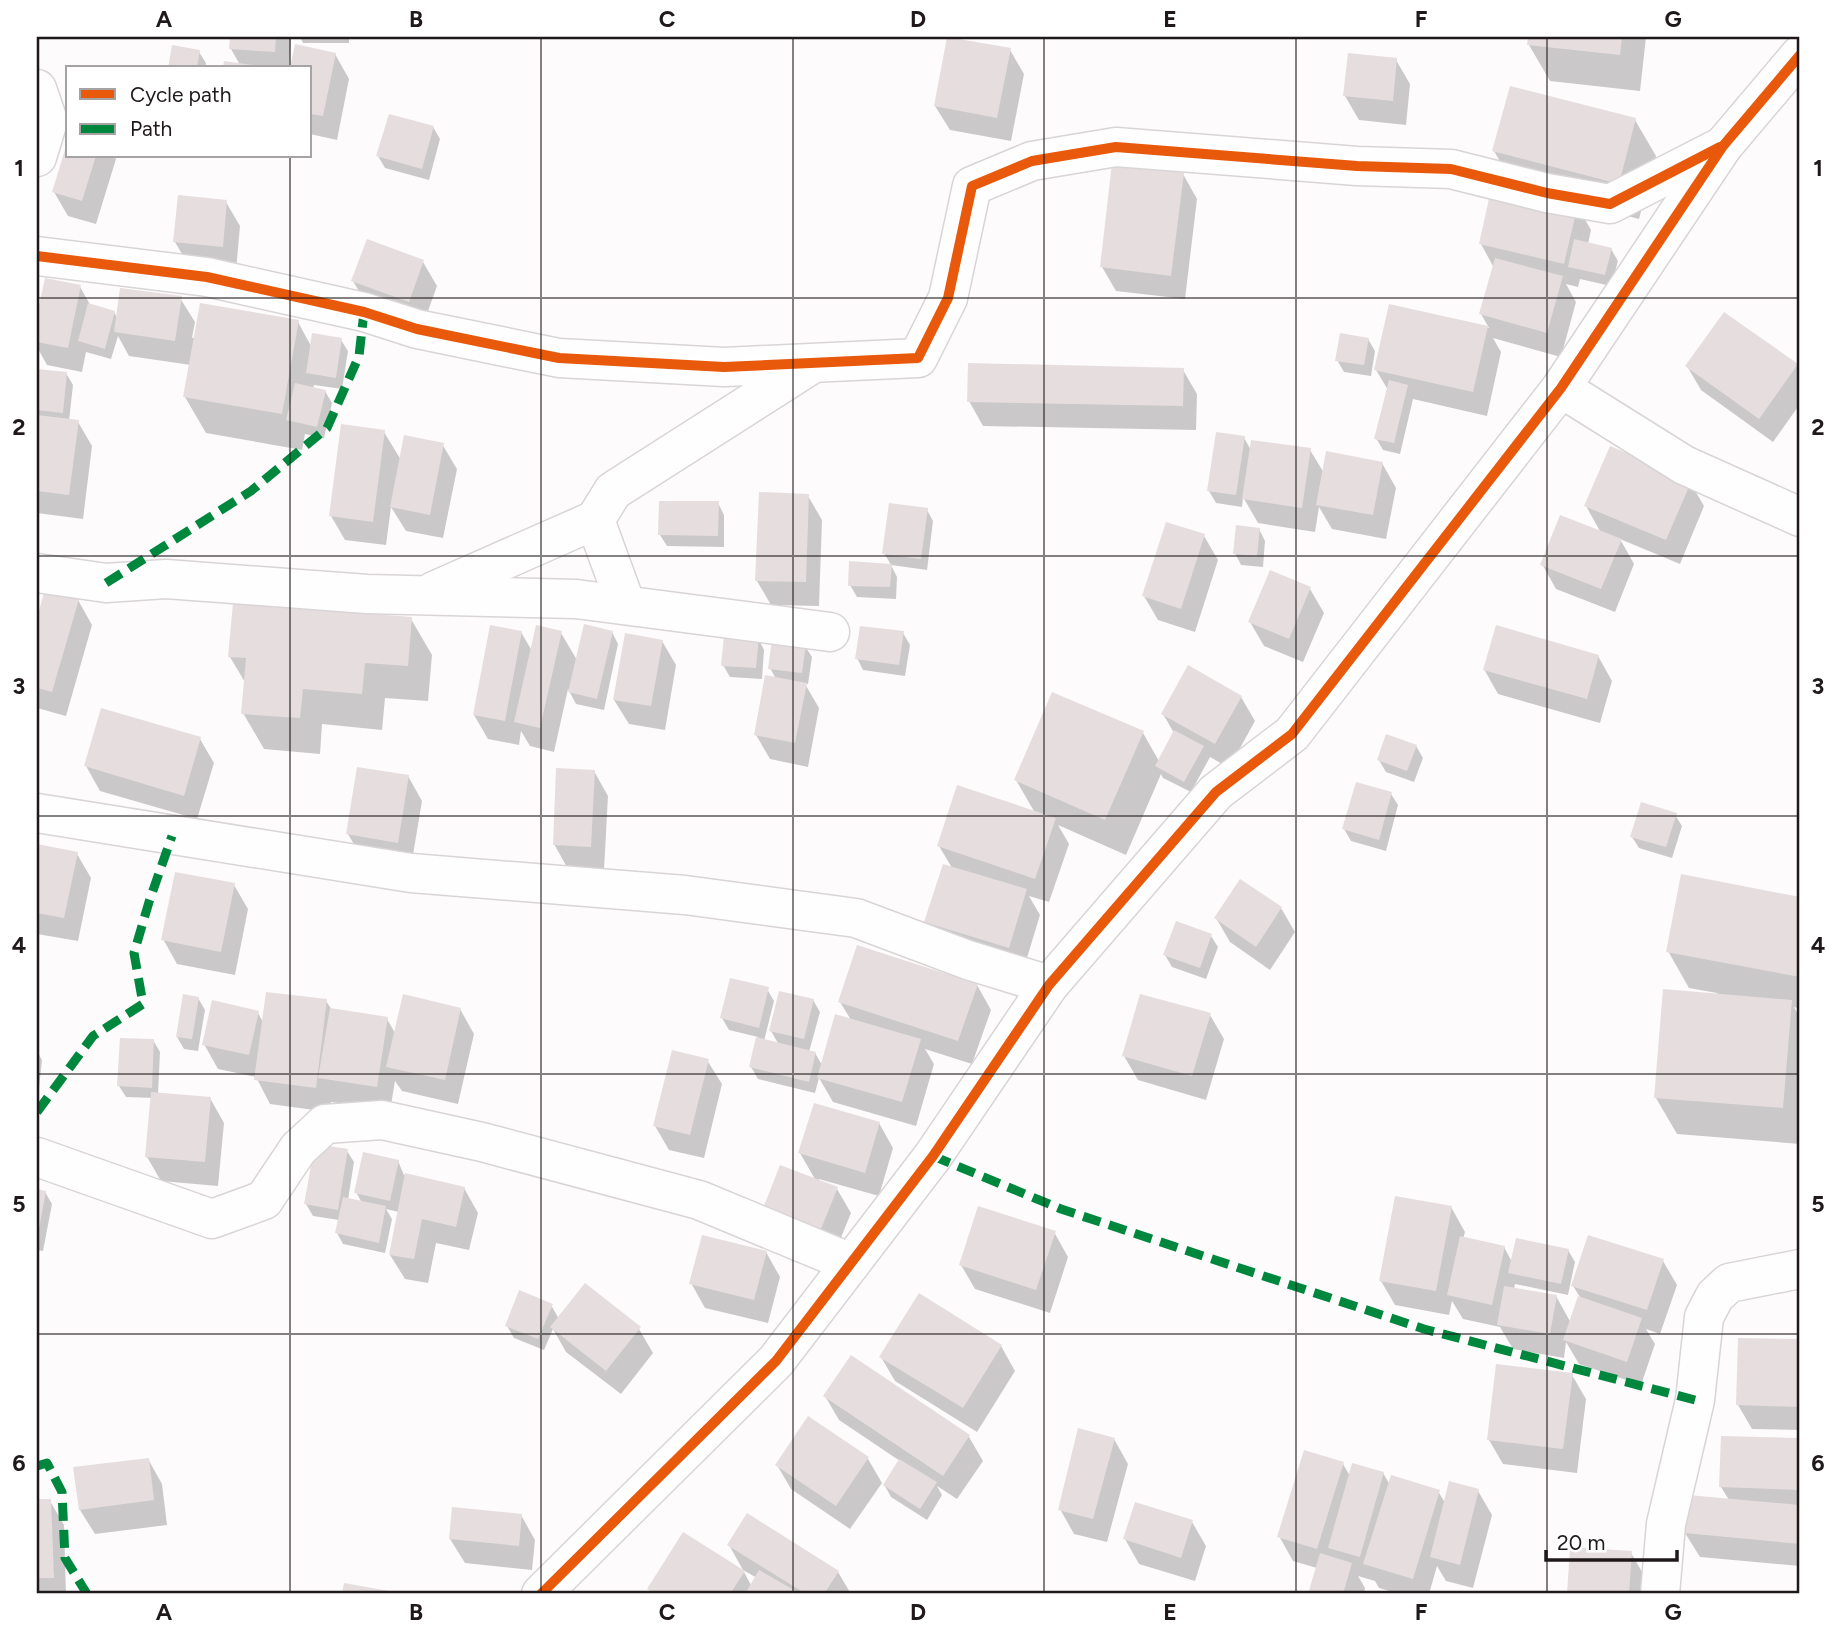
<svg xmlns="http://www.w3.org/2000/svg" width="1837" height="1631" viewBox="0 0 1837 1631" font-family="Figtree,sans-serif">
  <rect width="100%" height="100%" fill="#fdfbfc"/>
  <g fill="#0003">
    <polygon points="232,37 291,37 289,68 225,68 226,63 240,65 231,49"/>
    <polygon points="300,37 349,37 349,43 303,43"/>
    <polygon points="1530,37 1646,37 1640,91 1550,81 1529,45"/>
    <polygon points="297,46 335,54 349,79 337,140 310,134 310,68 292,68"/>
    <polygon points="173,47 199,52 206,63 205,68 170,68"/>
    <polygon points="1010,50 1024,74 1011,141 950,130 935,106"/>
    <polygon points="1396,60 1410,84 1406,125 1359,120 1345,96"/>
    <polygon points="1635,120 1656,156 1639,219 1575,202 1591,230 1588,244 1611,249 1618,261 1611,286 1580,279 1578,287 1566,284 1576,302 1561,357 1493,338 1501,352 1487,416 1413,399 1400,454 1383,450 1376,438 1388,390 1376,370 1390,306 1489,328 1481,314 1494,268 1481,244 1515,187 1494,151"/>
    <polygon points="433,127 440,139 429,180 385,168 378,156"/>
    <polygon points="68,144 68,156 114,156 116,159 96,224 68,216 54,192"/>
    <polygon points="1183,174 1197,199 1185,299 1116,291 1102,267"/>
    <polygon points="226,202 240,226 236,271 189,266 175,242"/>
    <polygon points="1800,214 1800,231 1797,224"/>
    <polygon points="423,262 437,286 423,325 367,305 353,281"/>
    <polygon points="46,280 80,287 91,306 114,312 117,318 180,298 195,322 192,338 298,322 311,346 341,340 348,351 342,389 314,385 313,389 325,391 332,403 324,438 305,434 302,450 206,433 185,397 191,365 129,356 118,336 111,359 86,352 82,372 47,365 37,347 37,324"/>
    <polygon points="1368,339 1375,351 1371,376 1344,372 1337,360"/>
    <polygon points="1797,365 1800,371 1800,404 1773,442 1701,390 1687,366"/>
    <polygon points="1183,370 1197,394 1196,430 983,426 969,401"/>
    <polygon points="37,371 66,373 73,385 69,421 78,422 92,446 83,519 37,513"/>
    <polygon points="384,432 401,460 442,444 457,469 443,538 406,531 391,507 386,545 345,540 331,516"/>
    <polygon points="1244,438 1251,450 1310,450 1324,473 1382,463 1396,488 1386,539 1332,529 1319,507 1315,532 1258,523 1243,497 1242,507 1216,503 1209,491"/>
    <polygon points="1690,482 1704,506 1680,564 1620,539 1634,564 1615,612 1556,589 1542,564 1601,533 1586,506"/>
    <polygon points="808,496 822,520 819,606 771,605 757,581"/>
    <polygon points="718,503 724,515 724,547 667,546 660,535"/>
    <polygon points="927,510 933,521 927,570 891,565 884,553"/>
    <polygon points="1259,529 1265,541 1263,567 1241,565 1235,553"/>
    <polygon points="1204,536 1218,560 1195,632 1158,620 1144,596"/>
    <polygon points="891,565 897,577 896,599 857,597 850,585"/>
    <polygon points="1310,589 1324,613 1303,662 1264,646 1250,622"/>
    <polygon points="46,592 78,600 92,625 66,716 37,708 37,624"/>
    <polygon points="411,619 432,655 428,701 385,698 382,730 322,724 320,754 264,749 243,713 246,684 230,657"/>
    <polygon points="521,632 532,651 561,633 577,660 612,632 618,644 604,710 576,704 568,689 554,752 530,746 521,731 519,745 488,739 474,715"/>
    <polygon points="903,633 910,645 905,676 863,670 857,658"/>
    <polygon points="758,638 764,650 762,679 730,677 723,665"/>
    <polygon points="662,641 676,665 665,730 629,724 614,700"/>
    <polygon points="805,646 812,657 808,684 805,684 819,708 808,767 770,759 756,735 776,679 770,668"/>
    <polygon points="1598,656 1612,681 1600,723 1498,694 1484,669"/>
    <polygon points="1241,697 1255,721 1229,768 1210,757 1191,792 1163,778 1161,774 1126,855 1058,825 1069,844 1049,902 1029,896 1040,915 1023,971 940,946 926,922 952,868 939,846 1035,813 1016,780 1143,733 1159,761 1174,733 1163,714"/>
    <polygon points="200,739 214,763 197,819 100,791 86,766"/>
    <polygon points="1416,746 1423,758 1414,782 1386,772 1379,760"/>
    <polygon points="594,771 608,796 604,870 568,869 554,844"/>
    <polygon points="408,776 422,801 411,867 362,858 348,834"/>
    <polygon points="1391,794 1398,805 1386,851 1351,841 1344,829"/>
    <polygon points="1675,815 1682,826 1672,858 1639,848 1632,837"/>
    <polygon points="37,846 77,854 91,878 78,941 37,934"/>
    <polygon points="1683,876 1800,898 1800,1009 1794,1007 1800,1018 1800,1144 1677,1134 1656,1098 1717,993 1689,988 1668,951"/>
    <polygon points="234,885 248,909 235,975 177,964 163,939"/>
    <polygon points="1281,908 1295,932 1270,970 1230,942 1216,918"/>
    <polygon points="1211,936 1218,947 1206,979 1172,967 1165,955"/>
    <polygon points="977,985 991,1010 972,1064 925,1049 934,1064 916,1126 833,1102 819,1078 815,1093 758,1079 751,1067 758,1037 729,1030 722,1018 767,989 774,1001 764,1041 779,1045 771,1031 813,1000 820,1012 809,1052 815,1053 822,1065 851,1020 840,1002"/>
    <polygon points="198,998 205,1010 198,1051 184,1049 177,1037"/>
    <polygon points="326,1001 332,1010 387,1019 395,1033 460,1009 474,1034 458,1104 402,1091 395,1081 390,1111 331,1102 329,1112 270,1104 256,1077 218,1069 204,1044 258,1013 263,1022"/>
    <polygon points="1210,1015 1224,1039 1206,1100 1138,1080 1124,1056"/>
    <polygon points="153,1040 160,1052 158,1094 210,1098 224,1123 218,1186 161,1181 147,1157 153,1098 126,1097 119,1086"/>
    <polygon points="37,1051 42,1060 37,1107"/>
    <polygon points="707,1060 722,1084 704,1158 669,1150 655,1126"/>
    <polygon points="879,1123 893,1148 879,1196 819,1179 819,1182 837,1189 851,1213 833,1257 778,1235 816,1181 800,1153"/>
    <polygon points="347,1151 354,1162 348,1200 362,1203 356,1192 398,1161 404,1175 464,1188 478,1213 469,1250 436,1243 428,1283 405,1279 390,1255 399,1212 386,1209 392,1219 385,1253 343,1244 337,1233 339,1220 313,1216 306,1204"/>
    <polygon points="37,1191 45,1192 52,1204 43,1251 37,1250"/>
    <polygon points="1451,1207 1465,1232 1463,1239 1504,1247 1512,1262 1568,1250 1575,1262 1568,1295 1515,1284 1514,1289 1556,1296 1571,1323 1580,1297 1573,1286 1663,1261 1677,1285 1660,1334 1646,1329 1655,1344 1641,1385 1579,1364 1566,1342 1564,1358 1513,1349 1500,1327 1463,1319 1452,1301 1449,1315 1395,1305 1381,1281"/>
    <polygon points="1054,1232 1068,1257 1050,1313 975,1289 961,1265"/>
    <polygon points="766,1252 780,1277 768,1323 705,1308 691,1283"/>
    <polygon points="551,1305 559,1319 639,1329 653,1353 621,1394 566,1352 553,1329 544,1350 514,1338 507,1326"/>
    <polygon points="1740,1340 1800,1341 1800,1430 1752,1429 1738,1405"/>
    <polygon points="1001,1346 1015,1371 977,1432 895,1381 881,1357"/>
    <polygon points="1572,1375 1586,1399 1577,1473 1503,1464 1489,1440"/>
    <polygon points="825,1396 969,1437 983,1461 957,1499 937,1486 942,1495 927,1520 891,1497 885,1486 900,1461 839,1420"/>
    <polygon points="809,1418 868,1459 882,1483 850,1529 791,1489 777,1465"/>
    <polygon points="1723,1437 1800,1440 1800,1566 1700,1557 1685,1533 1729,1500 1721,1487"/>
    <polygon points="1114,1439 1128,1464 1107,1542 1074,1534 1060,1509"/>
    <polygon points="148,1459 162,1484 167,1525 95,1534 80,1510"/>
    <polygon points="1343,1464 1350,1476 1383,1473 1390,1485 1438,1491 1445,1503 1478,1491 1492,1515 1473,1588 1446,1581 1437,1566 1429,1594 1400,1594 1379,1588 1375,1581 1358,1576 1365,1588 1364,1594 1309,1594 1317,1568 1293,1561 1279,1536"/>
    <polygon points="37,1501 50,1501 64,1525 66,1594 37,1594"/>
    <polygon points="521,1515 535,1540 532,1570 465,1563 450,1539"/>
    <polygon points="1192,1522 1206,1546 1195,1581 1139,1564 1125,1539"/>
    <polygon points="729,1545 838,1572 851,1594 652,1594 649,1589 744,1572 752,1587 757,1578 743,1570"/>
    <polygon points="1572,1549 1631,1553 1645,1577 1644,1594 1569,1594"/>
  </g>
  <g fill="#e6ddde">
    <polygon points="230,37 276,37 275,52 229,49"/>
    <polygon points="947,37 1011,48 997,118 934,106"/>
    <polygon points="1528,37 1622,37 1620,55 1527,45"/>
    <polygon points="295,44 336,53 323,116 310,114 310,68 290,68"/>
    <polygon points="172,45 200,50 197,68 168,68"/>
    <polygon points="1348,53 1397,58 1393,101 1343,96"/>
    <polygon points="224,61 267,67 267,68 223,68"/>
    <polygon points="1510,86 1636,118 1619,184 1492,151"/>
    <polygon points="389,114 434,126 422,169 376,156"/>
    <polygon points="68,140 68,156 96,156 82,201 52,192"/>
    <polygon points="1112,163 1184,173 1171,276 1100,267"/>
    <polygon points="1492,185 1578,204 1564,264 1479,244"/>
    <polygon points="178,195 227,200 223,247 173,242"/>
    <polygon points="367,239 424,260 409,302 351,281"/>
    <polygon points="1574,239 1612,248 1605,275 1568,267"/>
    <polygon points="1495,258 1563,276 1547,333 1479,314"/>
    <polygon points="45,278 81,285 68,348 37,342 37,315"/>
    <polygon points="120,288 182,296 175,341 114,332"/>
    <polygon points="88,303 115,311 105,349 78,341"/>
    <polygon points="200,303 299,320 282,414 183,397"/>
    <polygon points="1389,304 1488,326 1473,392 1374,370"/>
    <polygon points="1724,312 1798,364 1759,419 1685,366"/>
    <polygon points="312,333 342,338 336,378 306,373"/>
    <polygon points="1340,333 1369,338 1364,365 1335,361"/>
    <polygon points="968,363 1184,368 1183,406 967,402"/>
    <polygon points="37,369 67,372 63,413 37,410"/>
    <polygon points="1389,380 1408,385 1394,443 1374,439"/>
    <polygon points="295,383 326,390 317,427 286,420"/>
    <polygon points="37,415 79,420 69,495 37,491"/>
    <polygon points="341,424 385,430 373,522 329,516"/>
    <polygon points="1216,432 1245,436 1236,495 1207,491"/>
    <polygon points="404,435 444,443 430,515 390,507"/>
    <polygon points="1251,440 1311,448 1302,508 1242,499"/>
    <polygon points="1610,446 1692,480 1666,540 1584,506"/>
    <polygon points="1326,451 1383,462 1373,515 1316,505"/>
    <polygon points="759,492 809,494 806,582 755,581"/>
    <polygon points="659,501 719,501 718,536 658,535"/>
    <polygon points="889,503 928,508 921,559 882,554"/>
    <polygon points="1560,515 1622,539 1601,589 1540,565"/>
    <polygon points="1166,522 1205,534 1181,609 1142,596"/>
    <polygon points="1236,525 1260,528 1257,556 1233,554"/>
    <polygon points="849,561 892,564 890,587 848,586"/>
    <polygon points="1270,570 1311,587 1289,639 1248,622"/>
    <polygon points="45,589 79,599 52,692 37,688 37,618"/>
    <polygon points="233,603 412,617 408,666 365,663 362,694 303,689 300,718 241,714 246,658 228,657"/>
    <polygon points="584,624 613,631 597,699 568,692"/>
    <polygon points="490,625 522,631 505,721 473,715"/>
    <polygon points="536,625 562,631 540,728 514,722"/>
    <polygon points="1496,625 1599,655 1587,699 1483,670"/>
    <polygon points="860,626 904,631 899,665 855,659"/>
    <polygon points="625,633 663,640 651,706 613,700"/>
    <polygon points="724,635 759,636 756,668 721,666"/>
    <polygon points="772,639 806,644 802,673 768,669"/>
    <polygon points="1188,665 1242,696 1215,744 1161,714"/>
    <polygon points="765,675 807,683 795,743 754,735"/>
    <polygon points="1052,692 1144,731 1105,820 1014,780"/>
    <polygon points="101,708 201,737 184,796 84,766"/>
    <polygon points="1174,730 1204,746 1184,782 1155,766"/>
    <polygon points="1386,734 1417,745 1407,771 1377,760"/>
    <polygon points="357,767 409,775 398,843 346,834"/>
    <polygon points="556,768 595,770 591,847 553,845"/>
    <polygon points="1356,782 1392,792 1379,840 1342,829"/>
    <polygon points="957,785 1056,818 1035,879 937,846"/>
    <polygon points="1641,802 1677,813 1666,847 1630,837"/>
    <polygon points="37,844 78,852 64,918 37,913"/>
    <polygon points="943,864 1027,889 1009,948 924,922"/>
    <polygon points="175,872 235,883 221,952 161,940"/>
    <polygon points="1681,874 1800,897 1800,977 1666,952"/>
    <polygon points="1240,879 1282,907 1256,947 1214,918"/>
    <polygon points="1176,921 1212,934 1200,968 1163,955"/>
    <polygon points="857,945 978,984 958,1041 838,1002"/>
    <polygon points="730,978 769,987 759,1028 720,1018"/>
    <polygon points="1663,989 1792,1000 1783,1108 1654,1098"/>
    <polygon points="779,991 814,999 804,1039 769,1031"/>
    <polygon points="266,992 327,999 316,1088 254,1080"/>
    <polygon points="183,994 199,997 192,1039 176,1037"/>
    <polygon points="403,994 461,1008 445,1080 386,1067"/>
    <polygon points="1140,994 1211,1013 1192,1076 1122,1056"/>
    <polygon points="212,1000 259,1011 249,1055 202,1045"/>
    <polygon points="330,1008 388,1017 377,1087 318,1078"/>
    <polygon points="835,1014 921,1039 902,1102 817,1078"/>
    <polygon points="756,1037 816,1052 809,1082 749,1067"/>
    <polygon points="120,1038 154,1039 152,1088 117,1086"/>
    <polygon points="672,1050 709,1059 690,1135 653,1126"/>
    <polygon points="151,1092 211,1097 205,1162 145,1157"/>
    <polygon points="814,1103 880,1122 865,1173 798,1153"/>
    <polygon points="315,1144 348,1149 338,1210 304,1204"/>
    <polygon points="363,1152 399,1160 390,1201 354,1193"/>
    <polygon points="780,1165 838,1187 819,1234 762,1211"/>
    <polygon points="405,1173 465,1187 456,1227 422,1219 414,1259 389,1255"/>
    <polygon points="37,1189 46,1191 38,1234 37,1234"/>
    <polygon points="1395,1196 1452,1206 1436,1291 1379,1281"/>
    <polygon points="343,1197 386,1206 379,1243 335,1233"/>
    <polygon points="978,1206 1056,1231 1036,1290 959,1265"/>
    <polygon points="702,1235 767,1251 754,1300 689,1284"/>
    <polygon points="1588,1235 1664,1259 1647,1310 1571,1286"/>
    <polygon points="1460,1236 1505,1246 1492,1305 1447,1295"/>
    <polygon points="1516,1238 1569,1249 1561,1284 1508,1273"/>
    <polygon points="585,1283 641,1327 606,1371 550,1327"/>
    <polygon points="1504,1286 1557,1295 1550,1334 1497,1325"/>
    <polygon points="519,1290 553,1304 538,1339 505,1326"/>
    <polygon points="919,1293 1002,1345 963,1408 879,1357"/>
    <polygon points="1578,1296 1642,1318 1627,1362 1563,1340"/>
    <polygon points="1738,1338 1800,1339 1800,1407 1736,1405"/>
    <polygon points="851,1355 970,1435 943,1476 823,1396"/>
    <polygon points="1496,1364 1573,1373 1563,1449 1487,1440"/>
    <polygon points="808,1416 869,1457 836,1506 775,1465"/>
    <polygon points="1078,1428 1115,1438 1093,1519 1058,1510"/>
    <polygon points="1721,1436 1800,1438 1800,1490 1719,1487"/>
    <polygon points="1304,1450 1344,1462 1317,1549 1277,1537"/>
    <polygon points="149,1458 154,1500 79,1510 73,1467"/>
    <polygon points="899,1459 937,1482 920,1509 883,1485"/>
    <polygon points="1352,1463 1384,1472 1360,1557 1328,1548"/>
    <polygon points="1391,1475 1440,1490 1413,1579 1363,1564"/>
    <polygon points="1449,1481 1479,1489 1460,1565 1430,1557"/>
    <polygon points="1688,1495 1800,1505 1800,1544 1684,1533"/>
    <polygon points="37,1499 51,1499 54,1578 37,1578"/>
    <polygon points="1135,1502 1193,1520 1181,1558 1123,1539"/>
    <polygon points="452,1507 522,1514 519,1546 449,1539"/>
    <polygon points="747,1513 839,1571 824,1594 806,1594 727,1545"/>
    <polygon points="683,1532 745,1571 730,1594 656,1594 647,1589"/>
    <polygon points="1570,1547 1632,1551 1629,1594 1567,1594"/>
    <polygon points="1320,1553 1352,1563 1343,1594 1308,1594"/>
    <polygon points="759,1570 801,1594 745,1594"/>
    <polygon points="344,1583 400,1593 400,1594 342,1594"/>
  </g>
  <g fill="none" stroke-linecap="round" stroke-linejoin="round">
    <defs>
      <g id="minor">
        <polyline points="37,89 48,121 37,157"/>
        <polyline points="37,256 207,277 364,312 417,329 559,358 724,367 918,358 948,298 972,186 1032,161 1116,147 1357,166 1451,169 1547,193 1610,204 1721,147"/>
        <polyline points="1561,388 1684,465 1800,517"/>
        <polyline points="37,573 106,583 166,579 367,594 576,599 830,632"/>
        <polyline points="434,591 595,520"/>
        <polyline points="626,605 595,520 613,491 812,364"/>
        <polyline points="37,813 411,873 685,895 856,918 968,960 1049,985"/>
        <polyline points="37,1157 212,1219 264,1200 298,1149 325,1124 382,1120 482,1142 699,1200 851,1263"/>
        <polyline points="541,1594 776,1361 933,1156 1049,985 1216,792 1292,734 1561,388 1723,146 1800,55"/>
        <polyline points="1660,1594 1666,1524 1695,1400 1704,1317 1715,1296 1729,1283 1800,1269"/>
      </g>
    </defs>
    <use href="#minor" stroke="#d9d5d6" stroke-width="41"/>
    <use href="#minor" stroke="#fffeff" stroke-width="38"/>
    <g stroke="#00873e" stroke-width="9" stroke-dasharray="18 9" stroke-linecap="butt">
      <polyline points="106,583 251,491 327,428 359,356 364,312"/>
      <polyline points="37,1112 93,1036 143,1004 134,953 149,902 172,836"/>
      <polyline points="933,1156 1061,1209 1424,1329 1695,1400"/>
      <polyline points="37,1466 47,1463 62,1492 65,1558 87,1594"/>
    </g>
    <defs>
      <g id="cycleway">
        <polyline points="37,256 207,277 364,312 417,329 559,358 724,367 918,358 948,298 972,186 1032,161 1116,147 1357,166 1451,169 1547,193 1610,204 1720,147"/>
        <polyline points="541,1594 776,1361 933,1156 1049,985 1216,792 1292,734 1561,388 1723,146 1800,55"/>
      </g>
    </defs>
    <use href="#cycleway" stroke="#fff" stroke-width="15"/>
    <use href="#cycleway" stroke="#e8590c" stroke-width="10"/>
  </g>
  <path fill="none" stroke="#1f191b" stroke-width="2" stroke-opacity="0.55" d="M290,37V68M541,37V1594M793,37V1594M1044,37V1594M1296,37V1594M1547,37V1594M290,156V1594M37,298H1800M37,556H1800M37,816H1800M37,1074H1800M37,1334H1800"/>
  <rect width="1837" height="1631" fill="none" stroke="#ffffff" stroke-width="77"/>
  <rect x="66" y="66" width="245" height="91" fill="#ffffff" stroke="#a5a3a4" stroke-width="2"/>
  <rect x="80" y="89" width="35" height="10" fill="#e8590c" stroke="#a5a3a4" stroke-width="2"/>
  <text x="130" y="102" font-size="21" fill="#1f191b">Cycle path</text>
  <rect x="80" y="124" width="35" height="10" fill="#00873e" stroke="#a5a3a4" stroke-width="2"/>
  <text x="130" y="136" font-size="21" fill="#1f191b">Path</text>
  <path d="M1546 1550v10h131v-10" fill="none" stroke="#1f191b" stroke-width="3.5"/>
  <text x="1557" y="1550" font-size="21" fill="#1f191b" stroke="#ffffff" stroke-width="5" paint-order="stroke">20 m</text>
  <rect x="38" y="38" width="1760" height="1554" fill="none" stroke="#1f191b" stroke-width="2.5"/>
  <g font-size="23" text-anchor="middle" font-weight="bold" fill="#1f191b">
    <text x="164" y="27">A</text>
    <text x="416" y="27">B</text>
    <text x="667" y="27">C</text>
    <text x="918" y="27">D</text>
    <text x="1170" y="27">E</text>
    <text x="1421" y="27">F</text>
    <text x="1673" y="27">G</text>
    <text x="19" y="176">1</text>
    <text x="1818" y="176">1</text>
    <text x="19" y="435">2</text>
    <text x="1818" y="435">2</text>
    <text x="19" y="694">3</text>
    <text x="1818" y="694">3</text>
    <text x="19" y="953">4</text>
    <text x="1818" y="953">4</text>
    <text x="19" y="1212">5</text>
    <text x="1818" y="1212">5</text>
    <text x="19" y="1471">6</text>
    <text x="1818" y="1471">6</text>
    <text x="164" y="1620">A</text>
    <text x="416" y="1620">B</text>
    <text x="667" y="1620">C</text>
    <text x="918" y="1620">D</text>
    <text x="1170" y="1620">E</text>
    <text x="1421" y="1620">F</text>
    <text x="1673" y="1620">G</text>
  </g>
</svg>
